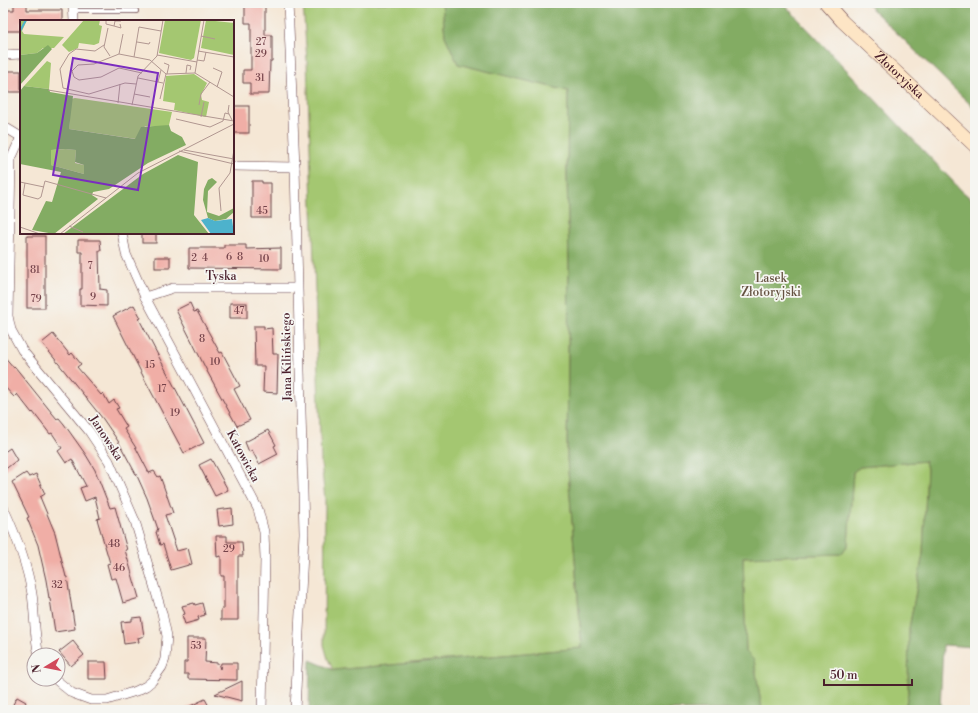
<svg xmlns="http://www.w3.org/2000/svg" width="978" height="713" viewBox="0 0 978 713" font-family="'Libre Bodoni',serif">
  <rect width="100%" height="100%" fill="#f6f6f2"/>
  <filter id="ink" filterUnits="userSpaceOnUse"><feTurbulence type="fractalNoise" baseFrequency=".025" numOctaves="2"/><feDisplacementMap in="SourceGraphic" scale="8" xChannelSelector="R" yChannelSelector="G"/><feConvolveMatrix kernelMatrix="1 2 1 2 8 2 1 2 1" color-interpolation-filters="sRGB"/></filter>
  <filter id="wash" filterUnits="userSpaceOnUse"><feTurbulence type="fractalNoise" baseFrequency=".012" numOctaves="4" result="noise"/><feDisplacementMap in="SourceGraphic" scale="16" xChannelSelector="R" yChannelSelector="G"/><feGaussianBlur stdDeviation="0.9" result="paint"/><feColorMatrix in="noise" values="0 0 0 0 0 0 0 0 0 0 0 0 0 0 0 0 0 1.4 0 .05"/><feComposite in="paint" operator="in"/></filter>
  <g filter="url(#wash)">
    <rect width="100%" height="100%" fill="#f5e7d5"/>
    <g fill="#a4c771" stroke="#77734e">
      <polygon points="303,3 442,3 445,36 458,64 568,91 567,174 569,264 567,458 582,648 333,670 328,659 324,645 325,499 321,463 307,61"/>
      <polygon points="925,461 927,469 923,554 909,629 908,693 905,710 762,710 754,660 746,652 743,557 841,554 848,545 853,472 860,467"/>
    </g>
    <g fill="#83ac63" stroke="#666647">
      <polygon points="442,3 783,3 962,191 975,202 975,647 943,645 940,710 905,710 908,693 909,629 923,554 927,469 925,461 860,467 853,472 848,545 841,554 743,557 746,652 754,660 762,710 309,710 310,660 334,670 582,648 567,458 569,264 567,174 568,91 458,64 445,36"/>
      <polygon points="866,3 975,3 975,109"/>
    </g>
    <g id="blocks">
      <g fill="#f0aea6">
        <polygon points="14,3 27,3 27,10 62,10 62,21 21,21 21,31 3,31 3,10 14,10"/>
        <polygon points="245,3 265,3 265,35 272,35 272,61 270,61 269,94 250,94 250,83 243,83 243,70 251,70 251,23 245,23"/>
        <rect x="3" y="71" width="18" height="21"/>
        <rect x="233" y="106" width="16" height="27"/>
        <polygon points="252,181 262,181 262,183 271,183 271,218 252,218"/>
        <rect x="142" y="233" width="14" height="10"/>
        <rect x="27" y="236" width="18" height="72"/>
        <polygon points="78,240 100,240 101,251 99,251 100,289 107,290 107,306 80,305 80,289 82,289 82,252 78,252"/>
        <polygon points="224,245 246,245 246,249 281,248 281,269 189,268 189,248 224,248"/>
        <rect x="155" y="257" width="15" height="11"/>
        <polygon points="190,303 194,312 197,311 220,353 222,352 240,386 234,389 250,420 237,426 208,373 176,310"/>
        <rect x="230" y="303" width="17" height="15"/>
        <polygon points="134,305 141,318 139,319 204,443 184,453 146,382 113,316"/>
        <polygon points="254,326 264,326 264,329 272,328 273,354 278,354 277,393 263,392 264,366 255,366"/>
        <polygon points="53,334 70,355 72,353 81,364 77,367 101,395 103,393 109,404 114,400 119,408 116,409 127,427 124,429 136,448 149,473 154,471 158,477 160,476 173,513 165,515 177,551 188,548 192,564 171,570 163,544 160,545 156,532 157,532 157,530 158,529 147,498 138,478 118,441 103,419 42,343"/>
        <polygon points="3,355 14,368 15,367 52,413 57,419 59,418 64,424 86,455 95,470 110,508 115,507 127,550 125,550 139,598 123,603 116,578 111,579 107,564 110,563 97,519 100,518 95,497 85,501 80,488 86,486 72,459 66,463 58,451 62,448 52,433 50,434 33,412 32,413 17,394 14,397 3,385"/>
        <polygon points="268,430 276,445 274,446 278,454 259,464 252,450 249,452 245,442"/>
        <polygon points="10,448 17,460 3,471 3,453"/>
        <polygon points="211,459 228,490 215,496 199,465"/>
        <polygon points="26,473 29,477 36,474 45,494 40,497 55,533 66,577 67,577 75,629 55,632 50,599 49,598 46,580 38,545 27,518 29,517 12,482"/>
        <polygon points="232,508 233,524 219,526 217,510"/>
        <polygon points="216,536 227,536 227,542 242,542 243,556 238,556 238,620 221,620 221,609 224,609 224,576 221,576 221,556 217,557"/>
        <polygon points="194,603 195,605 202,603 205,615 198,617 199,620 185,624 182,615 185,614 182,606"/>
        <polygon points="141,617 144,636 138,638 139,642 124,644 121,622 132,621 132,618"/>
        <polygon points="187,638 206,638 205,662 218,663 220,669 221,663 237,663 237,680 188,679 188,674 184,674 184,662 187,662"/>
        <polygon points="73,641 84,655 71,666 59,652"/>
        <polygon points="88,662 106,662 107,679 88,679"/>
        <polygon points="242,681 242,701 215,694"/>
        <polygon points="17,697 26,702 22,710 10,710"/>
        <polygon points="205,699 211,710 182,710"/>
      </g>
    </g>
  </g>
  <g filter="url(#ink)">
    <use href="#blocks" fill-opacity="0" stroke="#643d44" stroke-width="1"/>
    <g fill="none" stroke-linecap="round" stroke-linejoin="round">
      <defs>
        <polyline id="lane" points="73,11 136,11"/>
        <g id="street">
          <polyline points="73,3 74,21"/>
          <polyline points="288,3 295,167 304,533 295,710"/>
          <polyline points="3,55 21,54"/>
          <polyline points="3,126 21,137"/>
          <polyline points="21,137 11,159 8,316 11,330 22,350 89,431 109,461 135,521 162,613 167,636 165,659 162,667 152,681 146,686 136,691 107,700 91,700 72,693 55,679"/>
          <polyline points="233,166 295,167"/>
          <polyline points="122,233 126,254 145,297 258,509 264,532 265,559 262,710"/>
          <polyline points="145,297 173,288 297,288"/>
          <path d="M3,507C16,535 27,563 32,594C35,614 34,636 39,655"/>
        </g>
        <g id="secondary">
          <path id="s1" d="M826,3L842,21L975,146"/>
        </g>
      </defs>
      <use href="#lane" stroke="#643d44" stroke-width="6"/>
      <use href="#street" stroke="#643d44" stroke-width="10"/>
      <use href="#secondary" stroke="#643d44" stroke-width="14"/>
      <use href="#lane" stroke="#fff" stroke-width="4.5"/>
      <use href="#street" stroke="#fff" stroke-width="9"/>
      <use href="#secondary" stroke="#fde5c5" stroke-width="13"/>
    </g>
  </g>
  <g text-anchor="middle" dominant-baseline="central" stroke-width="3.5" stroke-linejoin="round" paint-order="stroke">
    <g font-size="10" fill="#74434a">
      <text x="261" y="42">27</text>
      <text x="261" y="54">29</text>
      <text x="260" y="78">31</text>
      <text x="262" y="211">45</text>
      <text x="229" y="257">6</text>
      <text x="240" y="257">8</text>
      <text x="194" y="258">2</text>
      <text x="205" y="258">4</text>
      <text x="264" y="259">10</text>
      <text x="90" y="266">7</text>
      <text x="35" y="270">81</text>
      <text x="93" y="297">9</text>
      <text x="36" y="299">79</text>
      <text x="239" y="311">47</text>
      <text x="202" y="339">8</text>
      <text x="215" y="362">10</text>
      <text x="150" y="365">15</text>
      <text x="162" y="389">17</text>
      <text x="175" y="413">19</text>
      <text x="114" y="544">48</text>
      <text x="229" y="549">29</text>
      <text x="119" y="568">46</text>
      <text x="57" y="585">32</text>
      <text x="196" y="646">53</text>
    </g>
    <g font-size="12" fill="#4a1f2b" stroke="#f6f6f2">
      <text stroke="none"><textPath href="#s1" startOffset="103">Złotoryjska</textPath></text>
      <text x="221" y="276">Tyska</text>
      <text transform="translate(287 357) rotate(-91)">Jana Kilińskiego</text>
      <text transform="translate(106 438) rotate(57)">Janowska</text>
      <text transform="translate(243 456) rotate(62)">Katowicka</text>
    </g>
    <g font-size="12" fill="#655140" stroke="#f6f6f2">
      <text x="771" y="278">Lasek<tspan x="771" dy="14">Złotoryjski</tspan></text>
    </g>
  </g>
  <g transform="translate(20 20)">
    <rect width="214" height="214" fill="#f5e7d5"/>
    <path d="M0,0H7L2,11L4,14L44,17L34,28H23L17,33L0,35ZM64,0H80L79,5L82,6L79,23L74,25L59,23L58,28L49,32L42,25ZM145,0H181L174,38L171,40L139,33ZM186,0L214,3V35L181,28ZM27,41L31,43L29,69L4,66ZM174,54L187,63L181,75L182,80L189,82L186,97L154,90L155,83L143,81L146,56ZM51,79L55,78L152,92L149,105L143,107L125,106L116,119L49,109ZM45,129L56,130L55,143L64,145V154L31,145V130Z" fill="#a4c771"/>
    <path d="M28,25L32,29L0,65V35L17,33ZM4,66L29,69L30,72L53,76L49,109L115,119L121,107L149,105L151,111L162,117L166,125L128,143L89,169L73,172L72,175L78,179L34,214L12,210L26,181L32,182L41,152L0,144V71ZM44,129L56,130L55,142L64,145V154L31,145V130ZM158,135L178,142L174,195L189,214H43L123,154ZM192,158L197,162L188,171L187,192L199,196L214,188V192L206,199L195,201L188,198L183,180L184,169L188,160Z" fill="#83ac63" fill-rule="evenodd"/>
    <path d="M188,198L195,201L212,199L214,214H191L181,200Z" fill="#4db2cc"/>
    <path fill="none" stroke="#4db2cc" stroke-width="2" d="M0,11L6,0"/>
    <path fill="none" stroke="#b19791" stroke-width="1" d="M86,0V4L94,6M100,4L101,8L94,6L95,1H101M88,8L84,27L90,36M181,16L195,19M117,22L129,24L130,22M84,25L75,31L56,29L49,34L40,49L43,68L69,74L105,63L116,64M178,31L214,37M99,34L103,14M137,35L177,42M114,37L119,7L141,11M177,40L184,41L186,32M144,43L149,45L147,54M193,48L202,52L197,67M122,53L99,48L81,57L59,60L54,57L52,51L58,45L74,44L99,34L130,40L146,54L175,53L214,77M166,53L167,45L171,46L170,50M175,53L184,0M118,58L143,63M138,62L141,50M28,70L214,101M114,74L130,77M140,79L146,54M98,83L100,64M112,85L118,56L137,36L143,0M179,85L181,74L190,62M209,85L208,92L212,100M181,97L184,82M156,99L190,107L203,101L205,93L209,94M164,130L214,139M159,131L214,144M0,162L24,167M5,163L3,175L18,179L21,177L25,161L86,178M201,191L199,168L210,153L214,130M49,206L63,212M0,207L20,214M40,214L118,153L214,104"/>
    <path fill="#7b2cbf" fill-opacity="0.15" stroke="#7b2cbf" stroke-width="2" d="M53,38L138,53L118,170L33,155Z"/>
    <rect width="214" height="214" fill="none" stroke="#4a1f2b" stroke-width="2"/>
  </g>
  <rect width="978" height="713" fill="none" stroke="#f6f6f2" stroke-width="16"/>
  <g transform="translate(46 667) rotate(260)"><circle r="19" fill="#f6f6f2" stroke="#b1a0a2"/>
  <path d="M0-3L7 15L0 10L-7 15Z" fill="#d1495b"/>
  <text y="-6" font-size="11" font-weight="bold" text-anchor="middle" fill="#4a1f2b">N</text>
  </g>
  <path d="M824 679v6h88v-6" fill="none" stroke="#4a1f2b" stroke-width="2"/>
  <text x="830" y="679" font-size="12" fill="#4a1f2b" stroke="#f6f6f2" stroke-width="3" paint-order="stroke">50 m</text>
</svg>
